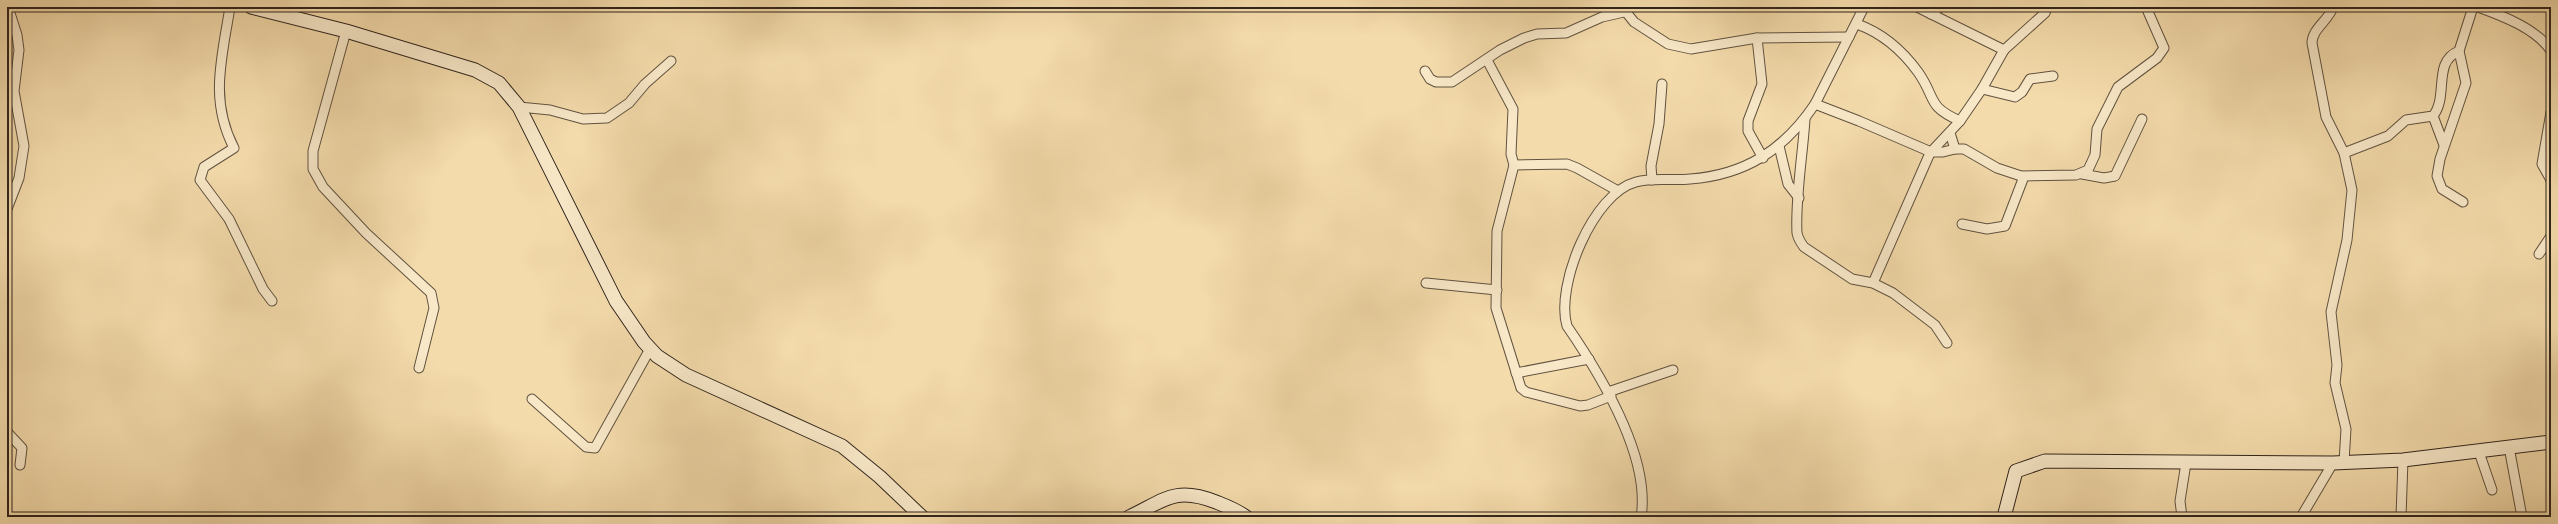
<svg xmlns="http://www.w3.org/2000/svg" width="2558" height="524" viewBox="0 0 2558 524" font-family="'IM FELL DW Pica',serif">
  <rect width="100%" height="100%" fill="#f4dbab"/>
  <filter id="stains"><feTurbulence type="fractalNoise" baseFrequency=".005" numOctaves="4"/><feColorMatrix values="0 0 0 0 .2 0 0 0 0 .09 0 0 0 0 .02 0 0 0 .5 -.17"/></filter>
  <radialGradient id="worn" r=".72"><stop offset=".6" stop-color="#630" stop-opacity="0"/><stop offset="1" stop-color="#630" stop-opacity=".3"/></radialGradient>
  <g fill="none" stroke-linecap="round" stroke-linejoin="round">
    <defs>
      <g id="street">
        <path d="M230,7C222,58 209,100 234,148L204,167L200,180L229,219L263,289L272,301"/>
        <polyline points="1622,7 1634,22 1668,44 1691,49 1757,38 1849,37"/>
        <polyline points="1917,7 2004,50"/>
        <path d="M2333,7C2329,20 2312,29 2312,43L2326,117L2344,153L2352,190L2347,240L2331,312L2337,365L2335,383L2346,429L2344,462"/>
        <path d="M2478,7C2503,16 2537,29 2551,51"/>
        <polyline points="1931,14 1940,7"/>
        <path d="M1857,24C1882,33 1902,50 1918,72C1937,99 1926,106 1960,121"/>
        <polyline points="346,31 313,151 313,169 323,187 366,233 431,293 434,308 419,368"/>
        <polyline points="1757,38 1762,84 1748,121 1748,131 1763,158"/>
        <polyline points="1487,60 1513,109 1511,154 1514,165 1497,231 1496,308 1521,388 1526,392 1580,406 1588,405 1611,396"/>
        <polyline points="1425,71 1430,79 1436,82 1452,82 1500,50 1524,38 1537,34 1566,33 1602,17 1624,12"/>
        <polyline points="1982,89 2015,97 2022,92 2030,79 2053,76"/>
        <polyline points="1815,104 1859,121 1931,152 1943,152 1955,149"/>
        <polyline points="519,107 550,110 583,119 607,118 629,103 645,84 671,61"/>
        <polyline points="2551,112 2542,164 2551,180"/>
        <polyline points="2433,116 2444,145"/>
        <path d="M1805,119C1803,153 1795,199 1797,233C1798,238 1801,243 1804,247L1852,279L1873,283L1893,293L1935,325L1947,343"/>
        <polyline points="1950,133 1955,149 1964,149 1997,168 2021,176 2023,179 2005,226 1987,229 1962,224"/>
        <polyline points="1779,146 1788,184 1799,198"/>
        <path d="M2344,153L2388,136L2406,120L2433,116C2449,96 2432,62 2459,51"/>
        <polyline points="1514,165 1567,164 1577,168 1618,191"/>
        <polyline points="2082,174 2104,178 2115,176 2142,119"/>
        <polyline points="2021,176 2076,175 2088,170 2095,155 2097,129 2118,87 2157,58 2164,48 2146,7"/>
        <polyline points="1652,180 1651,166 1659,124 1662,84"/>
        <polyline points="2463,202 2442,189 2437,176 2440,159 2466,83 2459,51 2473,7"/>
        <polyline points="7,209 19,178 24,146 14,91 19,50 17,35 8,7"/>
        <polyline points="2539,254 2551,236"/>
        <polyline points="1426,283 1497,290"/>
        <polyline points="1873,283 1930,153 1960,121 1982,89 2004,50 2045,13 2047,7"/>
        <polyline points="1516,373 1589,359"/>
        <polyline points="1608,392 1673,370"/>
        <polyline points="532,399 586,447 595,448 650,349"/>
        <polyline points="7,432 22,448 20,465"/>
        <polyline points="2509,447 2522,517"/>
        <polyline points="2479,452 2492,490"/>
        <path d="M1641,517C1651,457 1600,374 1567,326C1555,286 1593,193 1636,182C1653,177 1672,181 1690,179C1745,175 1784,150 1815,104L1864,7"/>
        <polyline points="2182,517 2180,501 2186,463"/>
        <polyline points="2301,517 2333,463"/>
        <polyline points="2401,517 2403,460"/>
      </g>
      <g id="secondary">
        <polyline points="251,7 346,31 475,70 499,83 519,107 616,301 644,342 657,356 686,375 842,446 880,477 922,517"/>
        <path d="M1129,517C1165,500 1175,486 1216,502C1226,506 1237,510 1246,517"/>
        <polyline points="2004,517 2016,471 2045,461 2333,463 2403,460 2551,442"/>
      </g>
    </defs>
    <use href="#street" stroke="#615240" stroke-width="11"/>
    <use href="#secondary" stroke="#30251d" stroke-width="15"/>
    <use href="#street" stroke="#f8e8c8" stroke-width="9"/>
    <use href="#secondary" stroke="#f8e8c8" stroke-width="13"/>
  </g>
  <rect width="2558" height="524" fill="none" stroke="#f4dbab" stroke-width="24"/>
  <rect x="8" y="8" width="2542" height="508" fill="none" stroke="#30251d" stroke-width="2"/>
  <rect x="12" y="12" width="2534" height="500" fill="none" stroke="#30251d"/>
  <rect width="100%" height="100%" filter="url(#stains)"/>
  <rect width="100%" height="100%" fill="url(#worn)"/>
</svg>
